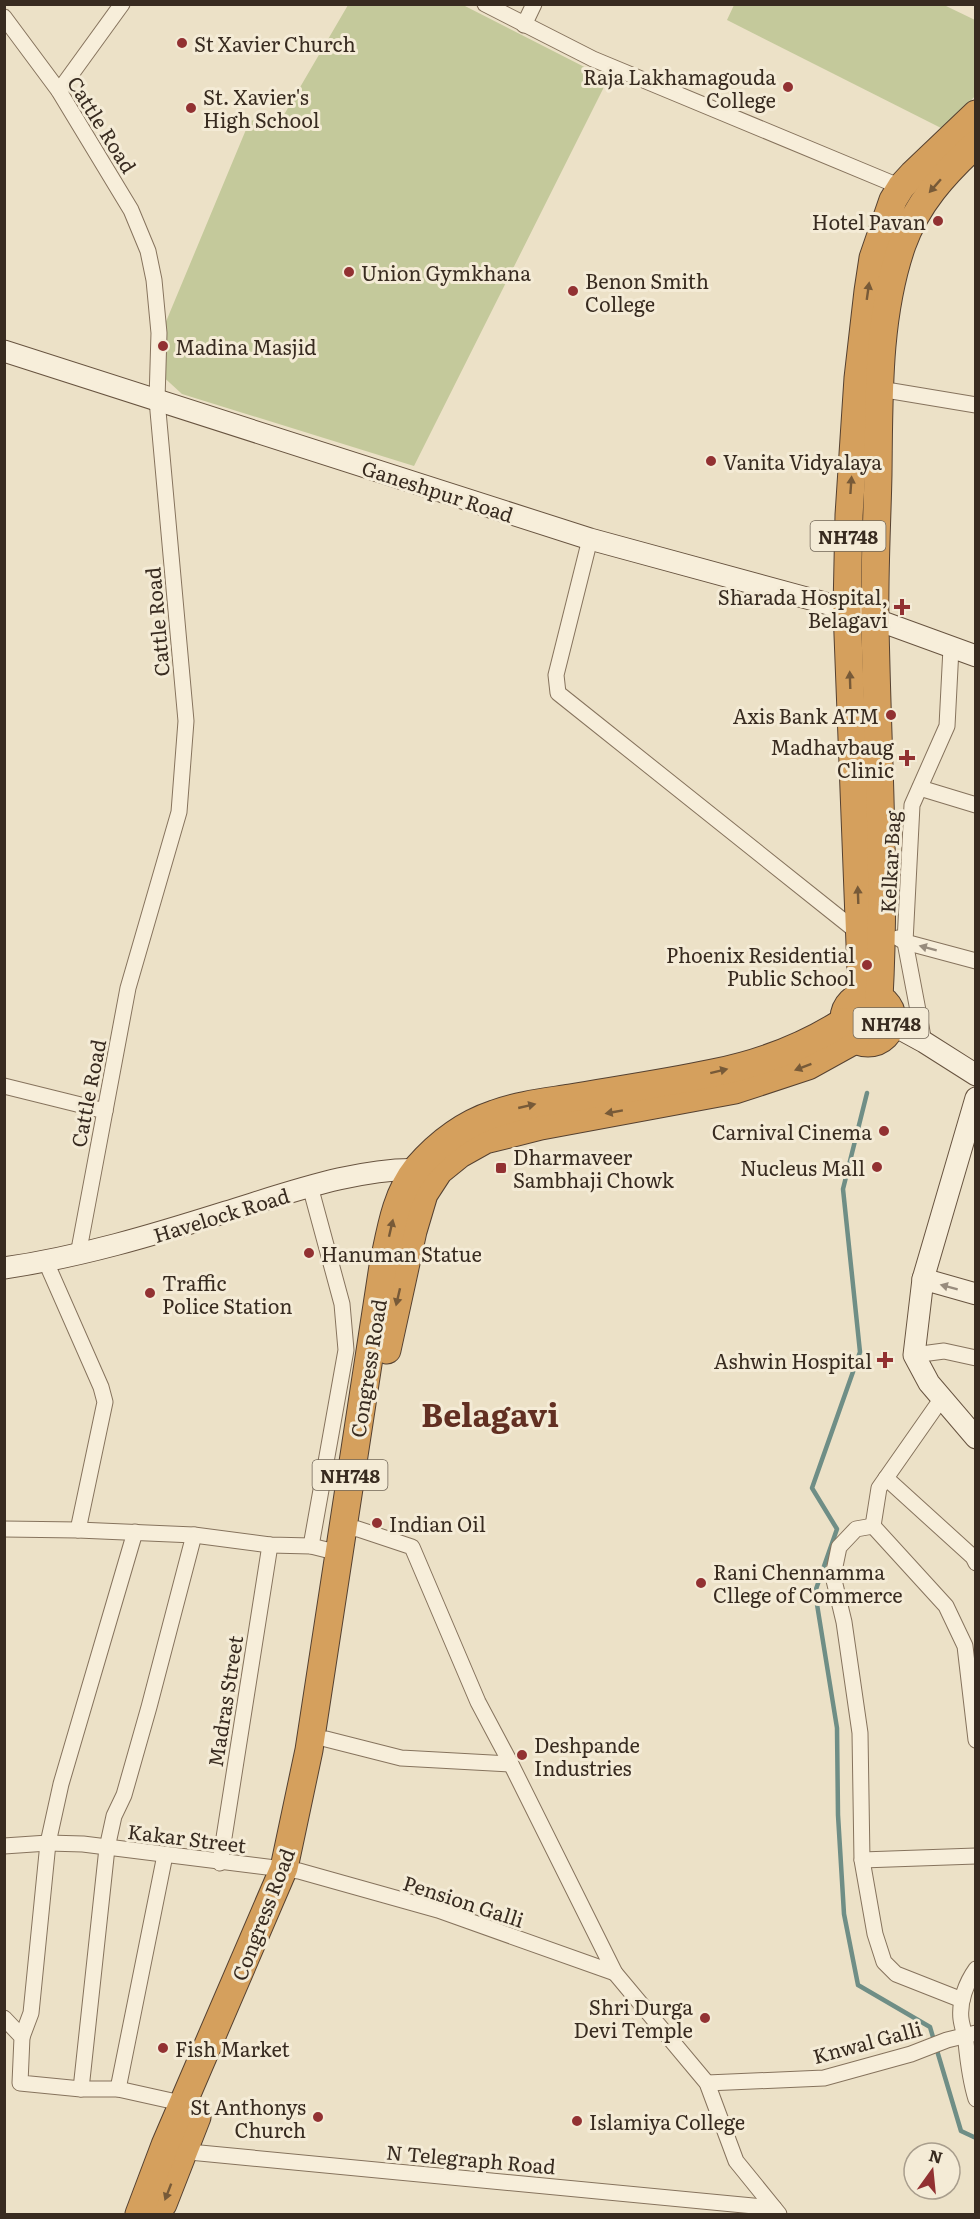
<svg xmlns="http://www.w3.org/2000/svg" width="980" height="2219" viewBox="0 0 980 2219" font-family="Literata,serif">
  <rect width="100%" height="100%" fill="#ece1c7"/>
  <g fill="#c4c99b">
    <polygon points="348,5 463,5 608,79 414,466 182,394 158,372 155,348 250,120 278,125"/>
    <polygon points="734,5 944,5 975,20 975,96 945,130 727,20"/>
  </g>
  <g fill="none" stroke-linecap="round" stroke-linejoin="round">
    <polyline stroke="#6f8e86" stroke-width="4.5" points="867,1093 843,1189 860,1352 812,1488 837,1529 815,1592 837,1728 838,1815 844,1914 858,1985 930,2027 961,2131 976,2138"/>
    <defs>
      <g id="street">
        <polyline points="485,4 593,59 901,187"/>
        <polyline points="4,17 59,91 131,210 148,251 154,280 159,333 157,400 186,721 179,812 128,988 78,1255"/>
        <polyline points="524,25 534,4"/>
        <polyline points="59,91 122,4"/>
        <polyline points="880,389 976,405"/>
        <polyline points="590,539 556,675 558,693 860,934"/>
        <polyline points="920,788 976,805"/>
        <polyline points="898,938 905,942 976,961"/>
        <polyline points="924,1042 905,942 912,805 947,726 951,648"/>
        <polyline points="4,1086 105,1111"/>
        <polyline points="310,1186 342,1304 346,1350 311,1546"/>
        <polyline points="46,1262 101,1387 105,1402 78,1530"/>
        <polyline points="914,1355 944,1351 976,1358"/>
        <polyline points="886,1478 973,1557 976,1563"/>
        <polyline points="873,1526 879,1488 942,1398"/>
        <polyline points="342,1527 358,1529 412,1547 478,1702 511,1764 615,1973 707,2083 736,2161 779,2214"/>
        <polyline points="4,1529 78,1530 194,1535 270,1545 311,1546 339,1553"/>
        <polyline points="326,1739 401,1758 511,1764"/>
        <polyline points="4,1846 48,1843 83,1844 299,1871 438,1910 615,1973"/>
        <polyline points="862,1860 976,1856"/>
        <polyline points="220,1863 270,1545"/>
        <path d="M976,1969C966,1983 959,2002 961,2019C962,2027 965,2034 966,2042C968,2062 970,2080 976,2099"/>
        <polyline points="962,2000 896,1974 884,1962 875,1934 862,1860 860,1733 844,1622 833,1576 839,1547 856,1529 873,1526 946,1606 965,1646 976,1740"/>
        <polyline points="4,2018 22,2037 20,2083 81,2089 118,2089 190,2105"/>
        <polyline points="22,2037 31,2013 48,1843 61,1784 135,1532"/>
        <polyline points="707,2083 824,2078 911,2054 947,2040 976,2033"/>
        <polyline points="81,2089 107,1848 114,1816 124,1795 149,1707 194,1535"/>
        <polyline points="118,2089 165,1855"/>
        <polyline points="179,2151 774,2208"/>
      </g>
      <g id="secondary">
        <polyline points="4,351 590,539 847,609 976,656"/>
        <polyline points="891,1024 924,1042 976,1075"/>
        <polyline points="976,1098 923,1279 914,1355 929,1383 976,1438"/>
        <path d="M4,1268C80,1257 153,1235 226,1212C285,1194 364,1165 426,1170"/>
        <polyline points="923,1279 976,1294"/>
      </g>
      <g id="highway">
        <circle cx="868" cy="1019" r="24"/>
        <polyline points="862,996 847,609 849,515 858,378 868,291 873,258 893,200 901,187 913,174 976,114"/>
        <path d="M879,998C886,873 877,748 875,623C874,573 877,523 878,474C879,398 877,317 902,245C917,203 944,174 976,144"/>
        <polyline points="387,1350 413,1231 424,1194 439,1171 460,1154 485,1140 541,1126 735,1090 808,1066 855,1040"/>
        <polyline points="163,2204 197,2117"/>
        <path d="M139,2214L165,2145L284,1868L309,1750L383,1266C390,1234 395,1195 417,1168C437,1145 464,1124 494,1114C518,1105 545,1102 570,1098C617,1090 666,1083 713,1073C758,1064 804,1047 843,1022"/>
      </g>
    </defs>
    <use href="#street" stroke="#86735d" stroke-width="17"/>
    <use href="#secondary" stroke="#685440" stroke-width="23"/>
    <use href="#highway" stroke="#554131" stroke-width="29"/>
    <use href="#street" stroke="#f7eeda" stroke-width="15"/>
    <use href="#secondary" stroke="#f7eeda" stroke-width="21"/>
    <use href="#highway" stroke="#d5a05d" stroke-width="27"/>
  </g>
  <defs><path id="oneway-solid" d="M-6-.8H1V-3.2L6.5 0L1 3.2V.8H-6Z" transform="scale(1.5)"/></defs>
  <g fill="#775a38">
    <use href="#oneway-solid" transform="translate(935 186) rotate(131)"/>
    <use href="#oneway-solid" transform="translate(868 291) rotate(-82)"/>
    <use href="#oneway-solid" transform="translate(851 485) rotate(-86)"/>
    <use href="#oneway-solid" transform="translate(850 680) rotate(-92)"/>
    <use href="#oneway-solid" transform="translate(858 895) rotate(-92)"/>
    <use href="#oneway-solid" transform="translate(803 1067) rotate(159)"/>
    <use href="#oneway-solid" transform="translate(719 1071) rotate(-14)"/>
    <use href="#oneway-solid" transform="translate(527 1106) rotate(-13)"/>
    <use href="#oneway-solid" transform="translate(614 1112) rotate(170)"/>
    <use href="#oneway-solid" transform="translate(391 1228) rotate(-77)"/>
    <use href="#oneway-solid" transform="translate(398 1297) rotate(103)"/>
    <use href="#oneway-solid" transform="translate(168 2192) rotate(111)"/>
  </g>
  <g fill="#988c7d">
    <use href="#oneway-solid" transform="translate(928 948) rotate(-165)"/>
    <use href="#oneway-solid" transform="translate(949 1287) rotate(-165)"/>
  </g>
  <g fill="#923132" stroke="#f4ebd6" stroke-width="2">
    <circle cx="182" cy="43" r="6"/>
    <circle cx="788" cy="87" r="6"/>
    <circle cx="191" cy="108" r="6"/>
    <circle cx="938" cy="221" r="6"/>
    <circle cx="349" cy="272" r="6"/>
    <circle cx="573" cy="291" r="6"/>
    <circle cx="163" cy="346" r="6"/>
    <circle cx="711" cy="461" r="6"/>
    <path d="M899 598h6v6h6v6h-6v6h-6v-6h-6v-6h6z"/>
    <circle cx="891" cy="715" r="6"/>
    <path d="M904 749h6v6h6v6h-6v6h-6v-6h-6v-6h6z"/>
    <circle cx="867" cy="965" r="6"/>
    <circle cx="884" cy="1131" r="6"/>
    <circle cx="877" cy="1167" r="6"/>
    <rect x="495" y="1162" width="12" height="12" rx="3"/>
    <circle cx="309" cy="1253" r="6"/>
    <circle cx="150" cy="1293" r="6"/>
    <path d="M882 1351h6v6h6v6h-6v6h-6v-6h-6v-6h6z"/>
    <circle cx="377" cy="1523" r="6"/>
    <circle cx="701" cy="1583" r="6"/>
    <circle cx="522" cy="1755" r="6"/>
    <circle cx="705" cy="2018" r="6"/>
    <circle cx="163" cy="2048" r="6"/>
    <circle cx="318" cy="2117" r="6"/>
    <circle cx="577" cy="2121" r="6"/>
  </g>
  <g text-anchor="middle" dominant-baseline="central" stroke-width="6" stroke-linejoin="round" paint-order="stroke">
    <g fill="#f4ebd6" stroke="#706557" stroke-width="1.5">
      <rect x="810.5" y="521" width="75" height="30" rx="4.5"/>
      <rect x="853.5" y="1008" width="75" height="30" rx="4.5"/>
      <rect x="312.5" y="1460" width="75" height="30" rx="4.5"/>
    </g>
    <g font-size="18" font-weight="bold" fill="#382b20">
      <text x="848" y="536">NH748</text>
      <text x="891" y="1023">NH748</text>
      <text x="350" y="1475">NH748</text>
    </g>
    <g font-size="20" fill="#382b20" stroke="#f4ebd6" text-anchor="start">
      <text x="194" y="43">St Xavier Church</text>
      <text x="776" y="76" text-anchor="end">Raja Lakhamagouda<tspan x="776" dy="23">College</tspan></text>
      <text x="203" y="96">St. Xavier's<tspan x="203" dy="23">High School</tspan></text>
      <text x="926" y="221" text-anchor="end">Hotel Pavan</text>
      <text x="361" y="272">Union Gymkhana</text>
      <text x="585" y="280">Benon Smith<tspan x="585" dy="23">College</tspan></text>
      <text x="175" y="346">Madina Masjid</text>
      <text x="723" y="461">Vanita Vidyalaya</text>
      <text x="888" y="596" text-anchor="end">Sharada Hospital,<tspan x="888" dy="23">Belagavi</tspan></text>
      <text x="879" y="715" text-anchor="end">Axis Bank ATM</text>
      <text x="894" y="746" text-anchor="end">Madhavbaug<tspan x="894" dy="23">Clinic</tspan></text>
      <text x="855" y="954" text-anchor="end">Phoenix Residential<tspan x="855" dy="23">Public School</tspan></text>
      <text x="872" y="1131" text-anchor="end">Carnival Cinema</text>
      <text x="513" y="1156">Dharmaveer<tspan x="513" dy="23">Sambhaji Chowk</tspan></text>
      <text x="865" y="1167" text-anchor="end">Nucleus Mall</text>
      <text x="321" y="1253">Hanuman Statue</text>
      <text x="162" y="1282">Traffic<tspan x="162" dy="23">Police Station</tspan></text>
      <text x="872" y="1360" text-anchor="end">Ashwin Hospital</text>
      <text x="389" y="1523">Indian Oil</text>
      <text x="713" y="1571">Rani Chennamma<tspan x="713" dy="23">Cllege of Commerce</tspan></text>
      <text x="534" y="1744">Deshpande<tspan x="534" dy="23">Industries</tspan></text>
      <text x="693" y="2006" text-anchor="end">Shri Durga<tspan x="693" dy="23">Devi Temple</tspan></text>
      <text x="175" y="2048">Fish Market</text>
      <text x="306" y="2106" text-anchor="end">St Anthonys<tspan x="306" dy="23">Church</tspan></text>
      <text x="589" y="2121">Islamiya College</text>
    </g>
    <g font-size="20" fill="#382b20" stroke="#f4ebd6">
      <text transform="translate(103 124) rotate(58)">Cattle Road</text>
      <text transform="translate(438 490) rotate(18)">Ganeshpur Road</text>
      <text transform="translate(156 622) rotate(-95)">Cattle Road</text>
      <text transform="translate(889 862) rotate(-87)">Kelkar Bag</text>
      <text transform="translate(87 1093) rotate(-79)">Cattle Road</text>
      <text transform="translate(221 1214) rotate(-17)">Havelock Road</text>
      <text transform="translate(367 1368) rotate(-81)">Congress Road</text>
      <text transform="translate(224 1701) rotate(-81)">Madras Street</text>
      <text transform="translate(187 1837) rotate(7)">Kakar Street</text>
      <text transform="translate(464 1900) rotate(18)">Pension Galli</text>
      <text transform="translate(262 1914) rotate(-69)">Congress Road</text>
      <text transform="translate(867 2041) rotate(-15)">Knwal Galli</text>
      <text transform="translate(471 2158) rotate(5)">N Telegraph Road</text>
    </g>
    <g font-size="32" font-weight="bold" fill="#622f22" stroke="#f4ebd6">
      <text x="490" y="1413">Belagavi</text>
    </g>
  </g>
  <rect width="980" height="2219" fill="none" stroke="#382b20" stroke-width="12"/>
  <g transform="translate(932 2171) rotate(15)"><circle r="28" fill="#f4ebd6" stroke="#a99e8d" stroke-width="1.5"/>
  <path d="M0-4.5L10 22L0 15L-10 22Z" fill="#923132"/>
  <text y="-9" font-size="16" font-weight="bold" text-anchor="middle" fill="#382b20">N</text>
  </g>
</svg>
